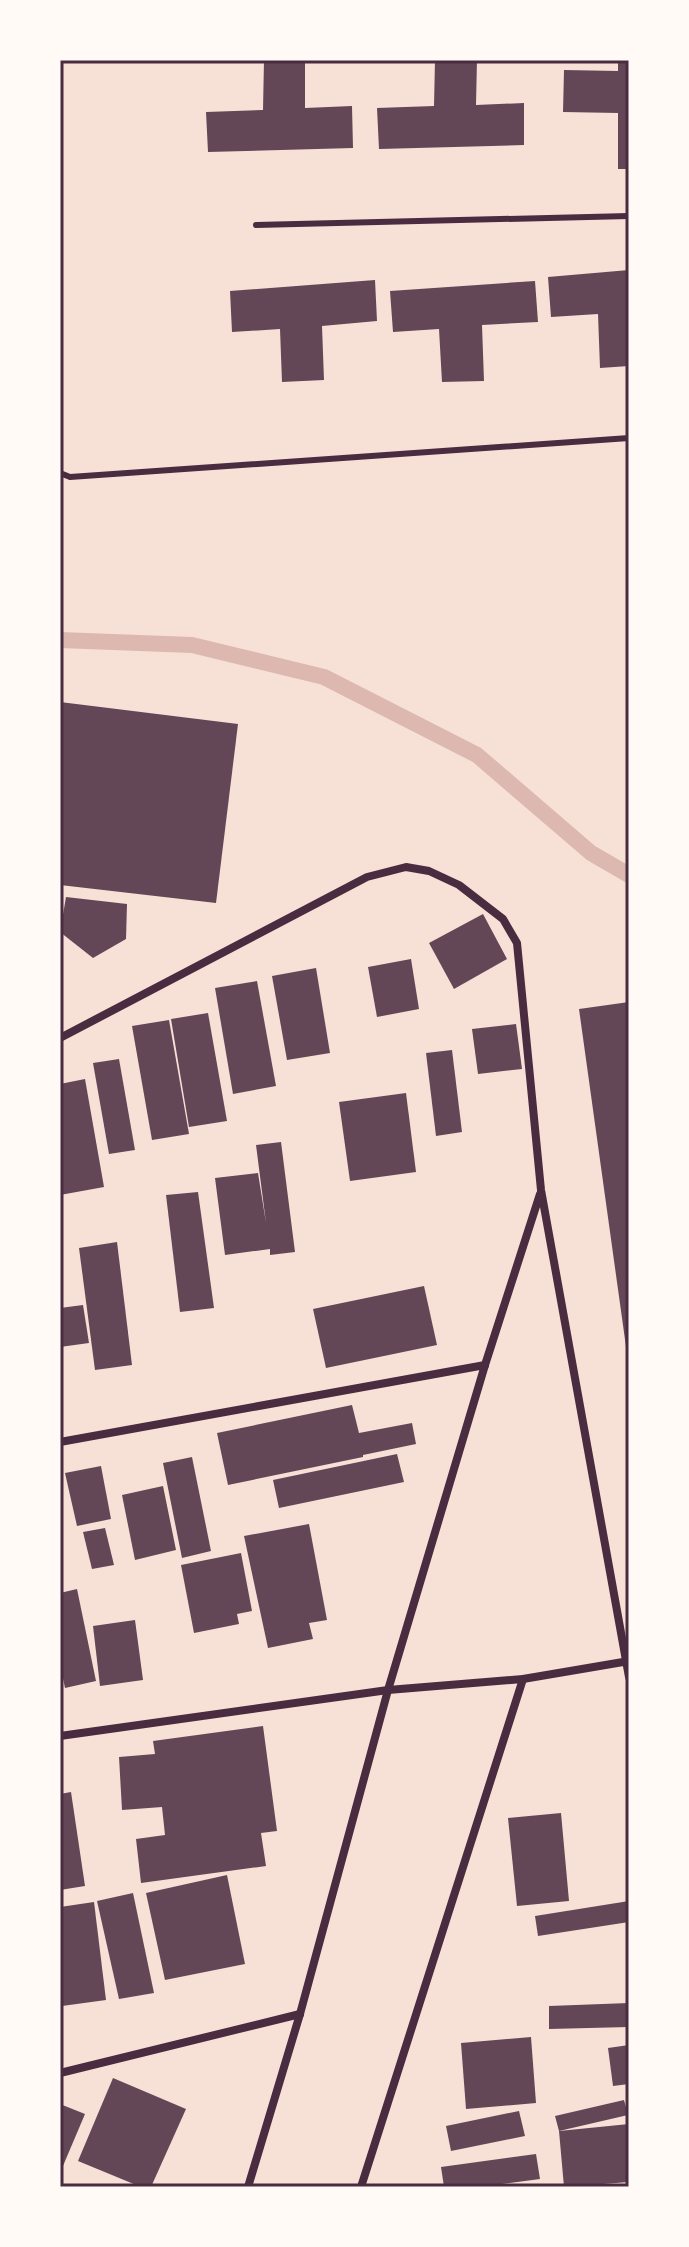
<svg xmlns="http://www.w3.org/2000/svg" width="689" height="2247" viewBox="0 0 689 2247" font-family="'Fira Sans Condensed',sans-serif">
  <rect width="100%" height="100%" fill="#f7e1d7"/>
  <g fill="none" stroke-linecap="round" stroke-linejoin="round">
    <polyline stroke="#dcb8b0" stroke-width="16" points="60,640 192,645 324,677 477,755 591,853 629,875"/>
  </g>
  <g fill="#644757">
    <polygon points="264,60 305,60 305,108 352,106 353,148 208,152 206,112 263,110"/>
    <polygon points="435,60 477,60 476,105 524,103 524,145 379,149 377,108 434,106"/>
    <polygon points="618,60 629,60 629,169 618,169 618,113 563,112 564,70 618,71"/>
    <polygon points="629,270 629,366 600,368 598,314 551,317 548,277"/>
    <polygon points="375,280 377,321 322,326 324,380 282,382 280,329 232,332 230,291"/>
    <polygon points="535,281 538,322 482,325 484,381 442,382 439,329 393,332 390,291"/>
    <polygon points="60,702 238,724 216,903 60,885"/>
    <polygon points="66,897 127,904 126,939 93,958 60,932"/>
    <polygon points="483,914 507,959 454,989 429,943"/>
    <polygon points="411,959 419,1009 377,1017 368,967"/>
    <polygon points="316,968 330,1053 287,1060 272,976"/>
    <polygon points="257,981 276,1086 233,1094 215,988"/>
    <polygon points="629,1002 629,1354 627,1354 579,1009"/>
    <polygon points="208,1013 227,1121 189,1127 171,1019"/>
    <polygon points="169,1020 189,1134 152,1140 132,1026"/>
    <polygon points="516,1024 522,1069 478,1074 472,1029"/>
    <polygon points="452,1050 462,1132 436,1136 426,1053"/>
    <polygon points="119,1059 135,1150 109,1154 93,1063"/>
    <polygon points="85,1079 104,1187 60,1195 60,1084"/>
    <polygon points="406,1093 416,1172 350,1181 339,1102"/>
    <polygon points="281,1142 295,1252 270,1255 270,1249 225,1255 215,1178 258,1173 266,1223 256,1145"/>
    <polygon points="198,1192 214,1308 180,1312 166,1195"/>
    <polygon points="117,1242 132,1365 95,1370 79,1248"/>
    <polygon points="424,1286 437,1345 326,1368 313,1309"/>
    <polygon points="83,1305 89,1343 60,1347 60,1308"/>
    <polygon points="352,1405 359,1433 412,1423 416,1444 363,1455 363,1457 228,1485 217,1433"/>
    <polygon points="397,1454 404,1482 279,1508 273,1480"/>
    <polygon points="192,1457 211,1551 182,1558 163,1463"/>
    <polygon points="101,1466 111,1519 77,1526 65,1473"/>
    <polygon points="163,1486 176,1550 135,1560 122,1495"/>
    <polygon points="309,1524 327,1620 309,1623 313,1639 268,1648 244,1536"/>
    <polygon points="105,1528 114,1565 92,1569 83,1532"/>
    <polygon points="241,1553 252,1611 237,1614 239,1624 194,1633 181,1565"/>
    <polygon points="77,1589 96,1681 65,1688 60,1664 60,1593"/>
    <polygon points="135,1620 143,1680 100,1686 93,1626"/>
    <polygon points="263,1726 277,1831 261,1833 266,1866 141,1883 136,1839 165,1835 162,1807 122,1810 119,1757 155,1754 153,1741"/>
    <polygon points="71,1792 85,1886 60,1890 60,1794"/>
    <polygon points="561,1813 569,1901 517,1906 508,1818"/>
    <polygon points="227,1875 245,1964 165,1980 146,1893"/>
    <polygon points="133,1893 154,1993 119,1999 97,1901"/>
    <polygon points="629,1901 629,1922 538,1936 535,1916"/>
    <polygon points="94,1902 106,2000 62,2006 60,1907"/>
    <polygon points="629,2003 629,2027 549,2029 549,2006"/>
    <polygon points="531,2037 536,2103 466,2109 461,2043"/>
    <polygon points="629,2045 629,2084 613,2086 608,2048"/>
    <polygon points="113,2078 186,2109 151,2187 141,2187 78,2161"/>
    <polygon points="624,2100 628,2115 559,2131 555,2116"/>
    <polygon points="60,2104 85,2114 60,2173"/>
    <polygon points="519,2111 525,2136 451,2151 446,2126"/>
    <polygon points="629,2124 629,2182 564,2187 559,2131"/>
    <polygon points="536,2154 540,2179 479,2187 444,2187 441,2167"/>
  </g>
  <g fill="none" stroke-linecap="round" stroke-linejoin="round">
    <g stroke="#4a2c40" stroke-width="6">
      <polyline points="256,225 629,216"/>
      <polyline points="60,473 70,477 629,438"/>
    </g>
    <g stroke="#4a2c40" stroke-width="8">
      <polyline points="60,1038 367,877 406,867 429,871 459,885 503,919 517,943 541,1190 629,1677"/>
      <polyline points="60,1442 485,1365"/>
      <polyline points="60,1736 388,1690 523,1679 629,1661"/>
      <polyline points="60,2073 300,2014"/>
      <polyline points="248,2187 300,2014 388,1690 485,1365 540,1194"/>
      <polyline points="361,2187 523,1679"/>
    </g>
  </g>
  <rect width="689" height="2247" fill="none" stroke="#fffaf5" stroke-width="124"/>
  <rect x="62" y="62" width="565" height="2123" fill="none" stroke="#4a2c40" stroke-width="3"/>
</svg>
